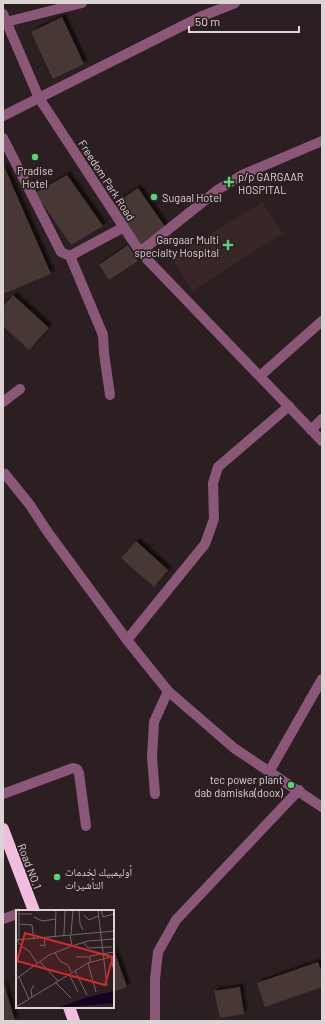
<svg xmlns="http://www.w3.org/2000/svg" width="325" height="1024" viewBox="0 0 325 1024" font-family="Barlow,'Noto Naskh Arabic',sans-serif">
  <defs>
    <filter id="shadow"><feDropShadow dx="3.5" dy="-3.5" stdDeviation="1" flood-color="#0009"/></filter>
  </defs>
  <rect width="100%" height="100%" fill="#2c1f21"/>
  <polygon fill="#392628" points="262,202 283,233 192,291 172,258"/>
  <g fill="#463834" filter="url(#shadow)">
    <polygon points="62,17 84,64 53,79 31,32"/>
    <polygon points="3,164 51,274 3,294"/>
    <polygon points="67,175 103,226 71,245 35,193"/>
    <polygon points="138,188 166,228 140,247 112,206"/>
    <polygon points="128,245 138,261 109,280 99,265"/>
    <polygon points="13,295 49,328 29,350 3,326 3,307"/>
    <polygon points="136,541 168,570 154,587 121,558"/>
    <polygon points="113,947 127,987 113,992"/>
    <polygon points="318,962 322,973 322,987 265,1007 257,983"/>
    <polygon points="3,980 15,1021 3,1021"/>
    <polygon points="240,987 244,1014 220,1018 214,991"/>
  </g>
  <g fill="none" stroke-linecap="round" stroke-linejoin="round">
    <g stroke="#8b5779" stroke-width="10">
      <polyline points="3,14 39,98 140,252 322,441"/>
      <polyline points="6,22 82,3"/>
      <polyline points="3,116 200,17 235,3"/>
      <polyline points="3,138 61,252 70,256 124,227"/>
      <polyline points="140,252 219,189 242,175 322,141"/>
      <polyline points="70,256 103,335 104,353 110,395"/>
      <polyline points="260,376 322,321"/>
      <polyline points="3,402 20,389"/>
      <polyline points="311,430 322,419"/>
      <polyline points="3,475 5,474 30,505 47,531 127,640 168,691 234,748 322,807"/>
      <polyline points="127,640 205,544 214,519 213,483 218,467 289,406"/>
      <polyline points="269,772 322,679"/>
      <polyline points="3,794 73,768 77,769 79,773 86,826"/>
      <polyline points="155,794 152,757 154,722 168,691"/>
      <polyline points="3,919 17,914"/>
      <polyline points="155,1021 155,979 158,952 176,920 299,790"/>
    </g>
    <g stroke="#f1bcde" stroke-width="12">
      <polyline points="3,829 34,911"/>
      <polyline points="69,1007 74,1021"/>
    </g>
  </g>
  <g fill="#51d674" stroke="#2c1f21" stroke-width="1.5">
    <circle cx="35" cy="157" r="4"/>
    <path d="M227 176h4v4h4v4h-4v4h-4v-4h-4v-4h4z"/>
    <circle cx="154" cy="197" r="4"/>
    <path d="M226 239h4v4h4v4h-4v4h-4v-4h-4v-4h4z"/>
    <circle cx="291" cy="785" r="4"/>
    <circle cx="57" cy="877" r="4"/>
  </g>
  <g text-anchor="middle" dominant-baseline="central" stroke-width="3.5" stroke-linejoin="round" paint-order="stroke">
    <g font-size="11" fill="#dcd3d4" stroke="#2c1f21" text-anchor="start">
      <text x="35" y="170" text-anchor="middle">Pradise<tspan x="35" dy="13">Hotel</tspan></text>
      <text x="238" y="176">p/p GARGAAR<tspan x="238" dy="13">HOSPITAL</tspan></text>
      <text x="162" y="197">Sugaal Hotel</text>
      <text x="219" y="239" text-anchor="end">Gargaar Multi<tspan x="219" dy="13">specialty Hospital</tspan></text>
      <text x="283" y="779" text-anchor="end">tec power plant<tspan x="283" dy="13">dab damiska(doox)</tspan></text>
      <text x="65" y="871">أوليمبيك لخدمات<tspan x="65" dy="13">التأشيرات</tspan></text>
    </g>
    <g font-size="11" fill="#dcd3d4" stroke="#2c1f21">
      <text transform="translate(107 180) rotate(57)">Freedom Park Road</text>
      <text transform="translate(30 866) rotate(69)">Road NO.1</text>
    </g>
  </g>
  <g transform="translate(16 910)">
    <rect width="98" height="98" fill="#2c1f21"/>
    <path d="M98,81V93L41,98L69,88Z" fill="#170123"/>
    <path fill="none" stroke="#726769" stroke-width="1" d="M63,0L64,14L67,20M82,0L91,76M85,0L87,7L98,4M3,4H16M68,5L73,10L82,6M18,7L26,11L40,9M3,14L16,15L18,29M55,24L57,0M48,25L49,0M39,27L40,0M0,30L98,21M1,30L5,36L13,41L22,54M3,30V0M67,32L72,38L96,37M24,35L29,36L28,28M56,36L72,31L98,29M39,43L45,52L52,55L55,62M60,47H73M95,47L98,62M24,52L42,71M74,52V46L98,42M72,53L80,82M59,61L71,85M53,64L62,82M3,67L13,89M0,69L33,45L56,36L54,25M39,72L55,88M16,87L15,80L18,75M0,97L72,53L98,46"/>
    <path fill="#d62828" fill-opacity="0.15" stroke="#d62828" stroke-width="2" d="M9,23L97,47L89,75L1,51Z"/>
    <rect width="98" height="98" fill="none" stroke="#dcd3d4" stroke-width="2"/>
  </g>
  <rect width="325" height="1024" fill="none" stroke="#dcd3d4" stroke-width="8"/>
  <path d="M189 26v6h110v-6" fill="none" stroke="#dcd3d4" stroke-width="2"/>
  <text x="195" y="26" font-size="12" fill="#dcd3d4" stroke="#2c1f21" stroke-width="3" paint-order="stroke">50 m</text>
</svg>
